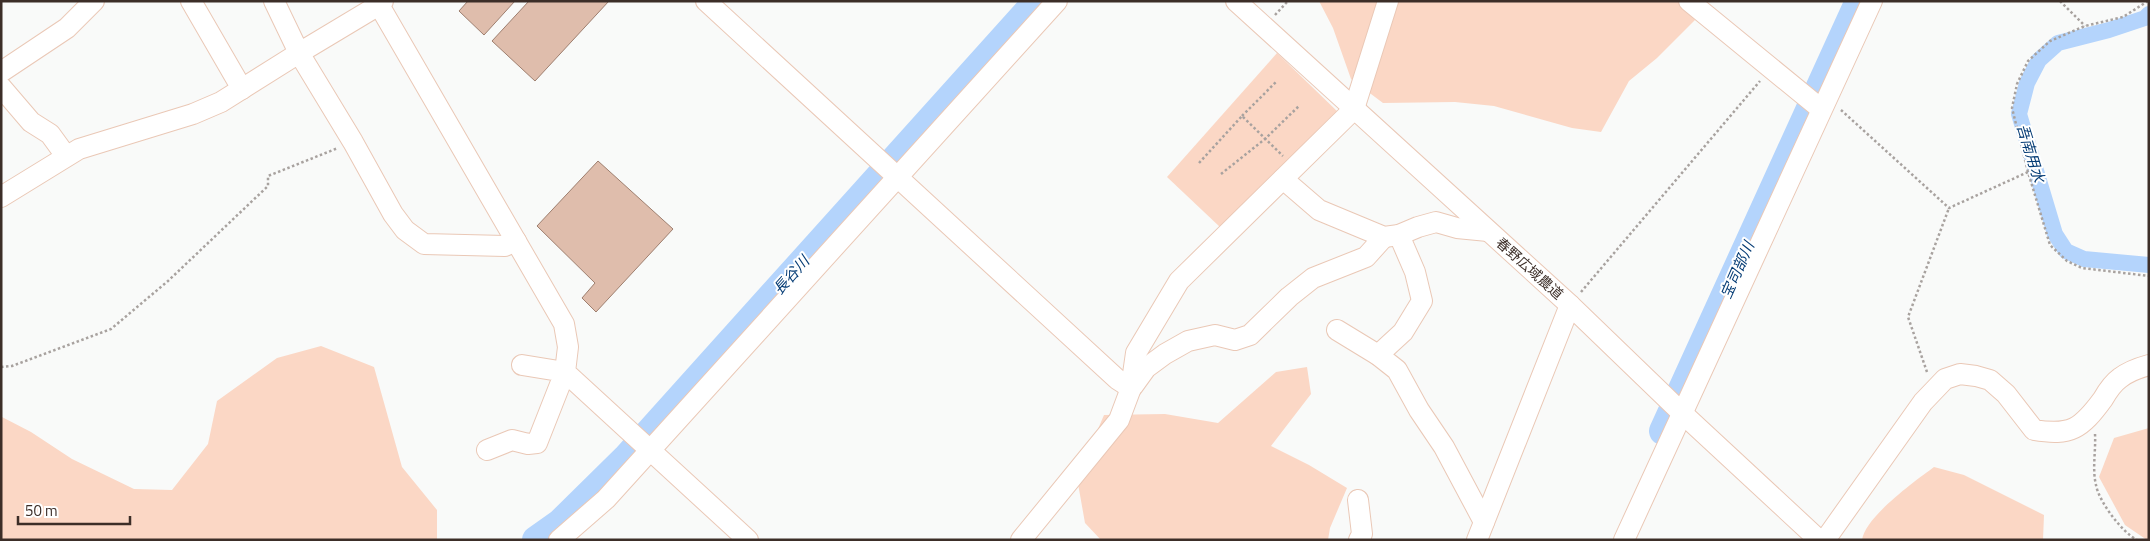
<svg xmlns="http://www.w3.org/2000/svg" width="2150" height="541" viewBox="0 0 2150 541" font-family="'Titillium Web','Noto Sans JP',sans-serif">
  <rect width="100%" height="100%" fill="#f9faf9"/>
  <g fill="#fbd7c5">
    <polygon points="1319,1 1678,1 1695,20 1657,58 1629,81 1601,132 1572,128 1494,106 1455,102 1383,103 1351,79 1333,28"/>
    <polygon points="1277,53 1339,113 1221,228 1167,177"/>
    <polygon points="321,346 374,367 402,467 437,510 437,540 1,540 2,417 31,432 72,459 134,489 172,490 208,444 217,401 277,358"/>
    <polygon points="1307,367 1311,394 1271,446 1309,465 1347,488 1330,528 1328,540 1101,540 1085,523 1077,478 1104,415 1165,414 1218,423 1276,372"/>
    <polygon points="2149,428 2149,540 2147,540 2125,525 2099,477 2114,438"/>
    <path d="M1934,467L1964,475L2044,515L2043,540H1862C1865,517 1915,481 1934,467Z"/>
  </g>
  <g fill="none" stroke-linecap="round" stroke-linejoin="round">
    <polyline stroke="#b4d4fc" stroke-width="16" points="2149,14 2145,18 2109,30 2058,43 2039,60 2027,83 2019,114 2055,234 2066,251 2084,259 2149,265"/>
    <g stroke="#b4d4fc" stroke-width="28">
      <polyline points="1663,431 1859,1"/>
      <polyline points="536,540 560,523 626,458 1037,1"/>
    </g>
  </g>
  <g fill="#dfbdac" stroke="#9e7f6f">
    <polygon points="468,1 515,1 484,35 459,11"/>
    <polygon points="529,1 609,1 535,81 492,41"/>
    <polygon points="598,161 673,229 596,312 582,298 595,283 537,226"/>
  </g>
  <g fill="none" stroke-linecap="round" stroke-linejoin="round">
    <defs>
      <g id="minor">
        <polyline points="191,1 242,89"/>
        <polyline points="274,1 299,53 379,5 383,1"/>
        <polyline points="706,1 1117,379 1131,388"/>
        <polyline points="1236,1 1570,305 1682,413 1819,540"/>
        <polyline points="1689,1 1821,109"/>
        <polyline points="379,5 564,324 568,347 565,372 748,540"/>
        <polyline points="1,72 67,28 94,1"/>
        <polyline points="1,87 31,122 50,134 66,156"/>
        <polyline points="1283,179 1319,210 1384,237 1399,235 1418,227 1436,222 1457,228 1488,231"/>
        <polyline points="1,197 79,149 193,114 221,102 299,53 353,142 393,214 405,230 424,244 505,246 516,241"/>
        <polyline points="1337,330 1378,355 1397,370 1419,410 1444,447 1484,522"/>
        <polyline points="1378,355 1403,332 1422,301 1415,272 1399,235"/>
        <polyline points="1133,386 1146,368 1165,354 1188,341 1215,335 1235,340 1250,335 1289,297 1313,278 1366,257 1384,237"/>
        <polyline points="487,450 512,440 528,444 537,443 565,372 522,365"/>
        <polyline points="1358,500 1362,534 1359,540"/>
        <polyline points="559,540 606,499 1057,1"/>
        <polyline points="1021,540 1119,420 1131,388 1136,353 1179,281 1354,109 1388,1"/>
        <polyline points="1477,540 1570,305"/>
        <polyline points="1624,540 1872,1"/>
        <path d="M1825,540L1923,402L1945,379L1960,374L1976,376L1990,380L2006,394L2034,430C2071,436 2081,429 2103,399C2107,392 2113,383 2120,378C2129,371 2138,368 2149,365"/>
      </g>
    </defs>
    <use href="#minor" stroke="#eac8b6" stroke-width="22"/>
    <g stroke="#a8a29f" stroke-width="2.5" stroke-dasharray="2.5 2.5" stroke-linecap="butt">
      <polyline points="2060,1 2085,26"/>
      <polyline points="2148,1 2123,17 2085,26 2050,41 2028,61 2017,84 2012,108 2028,172 2050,245 2067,261 2082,268 2149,276"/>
      <polyline points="1275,15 1288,1"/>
      <polyline points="1841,110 1949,208 2028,172"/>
      <polyline points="1242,116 1276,82"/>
      <polyline points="1199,163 1242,116 1283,156"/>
      <polyline points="1221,174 1265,139 1300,105"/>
      <polyline points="1581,292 1760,81"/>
      <polyline points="1,367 12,366 111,329 168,281 268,186 268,176 338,148"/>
      <polyline points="1927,372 1908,317 1949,208"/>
      <path d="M2095,434C2096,450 2092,469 2096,485C2099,502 2122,532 2137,540"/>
    </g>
    <use href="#minor" stroke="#fff" stroke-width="20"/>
  </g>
  <g text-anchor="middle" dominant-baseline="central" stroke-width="4" stroke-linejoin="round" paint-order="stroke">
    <g font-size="14" fill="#3c2e28" stroke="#fff">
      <text transform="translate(1530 268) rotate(42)">春野広域農道</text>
    </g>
    <g font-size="15" font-style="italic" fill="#053c75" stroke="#fff">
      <text transform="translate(2031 153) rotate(73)">吾南用水</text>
      <text transform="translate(1737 270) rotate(-66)">宝司部川</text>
      <text transform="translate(791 275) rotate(-48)">長谷川</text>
    </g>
  </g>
  <rect width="2150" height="541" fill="none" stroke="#3c2e28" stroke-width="5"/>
  <path d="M18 516v8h112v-8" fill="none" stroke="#3c2e28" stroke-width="2.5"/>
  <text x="25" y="516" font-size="15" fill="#3c2e28" stroke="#ffffff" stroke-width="4" paint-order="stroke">50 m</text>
</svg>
